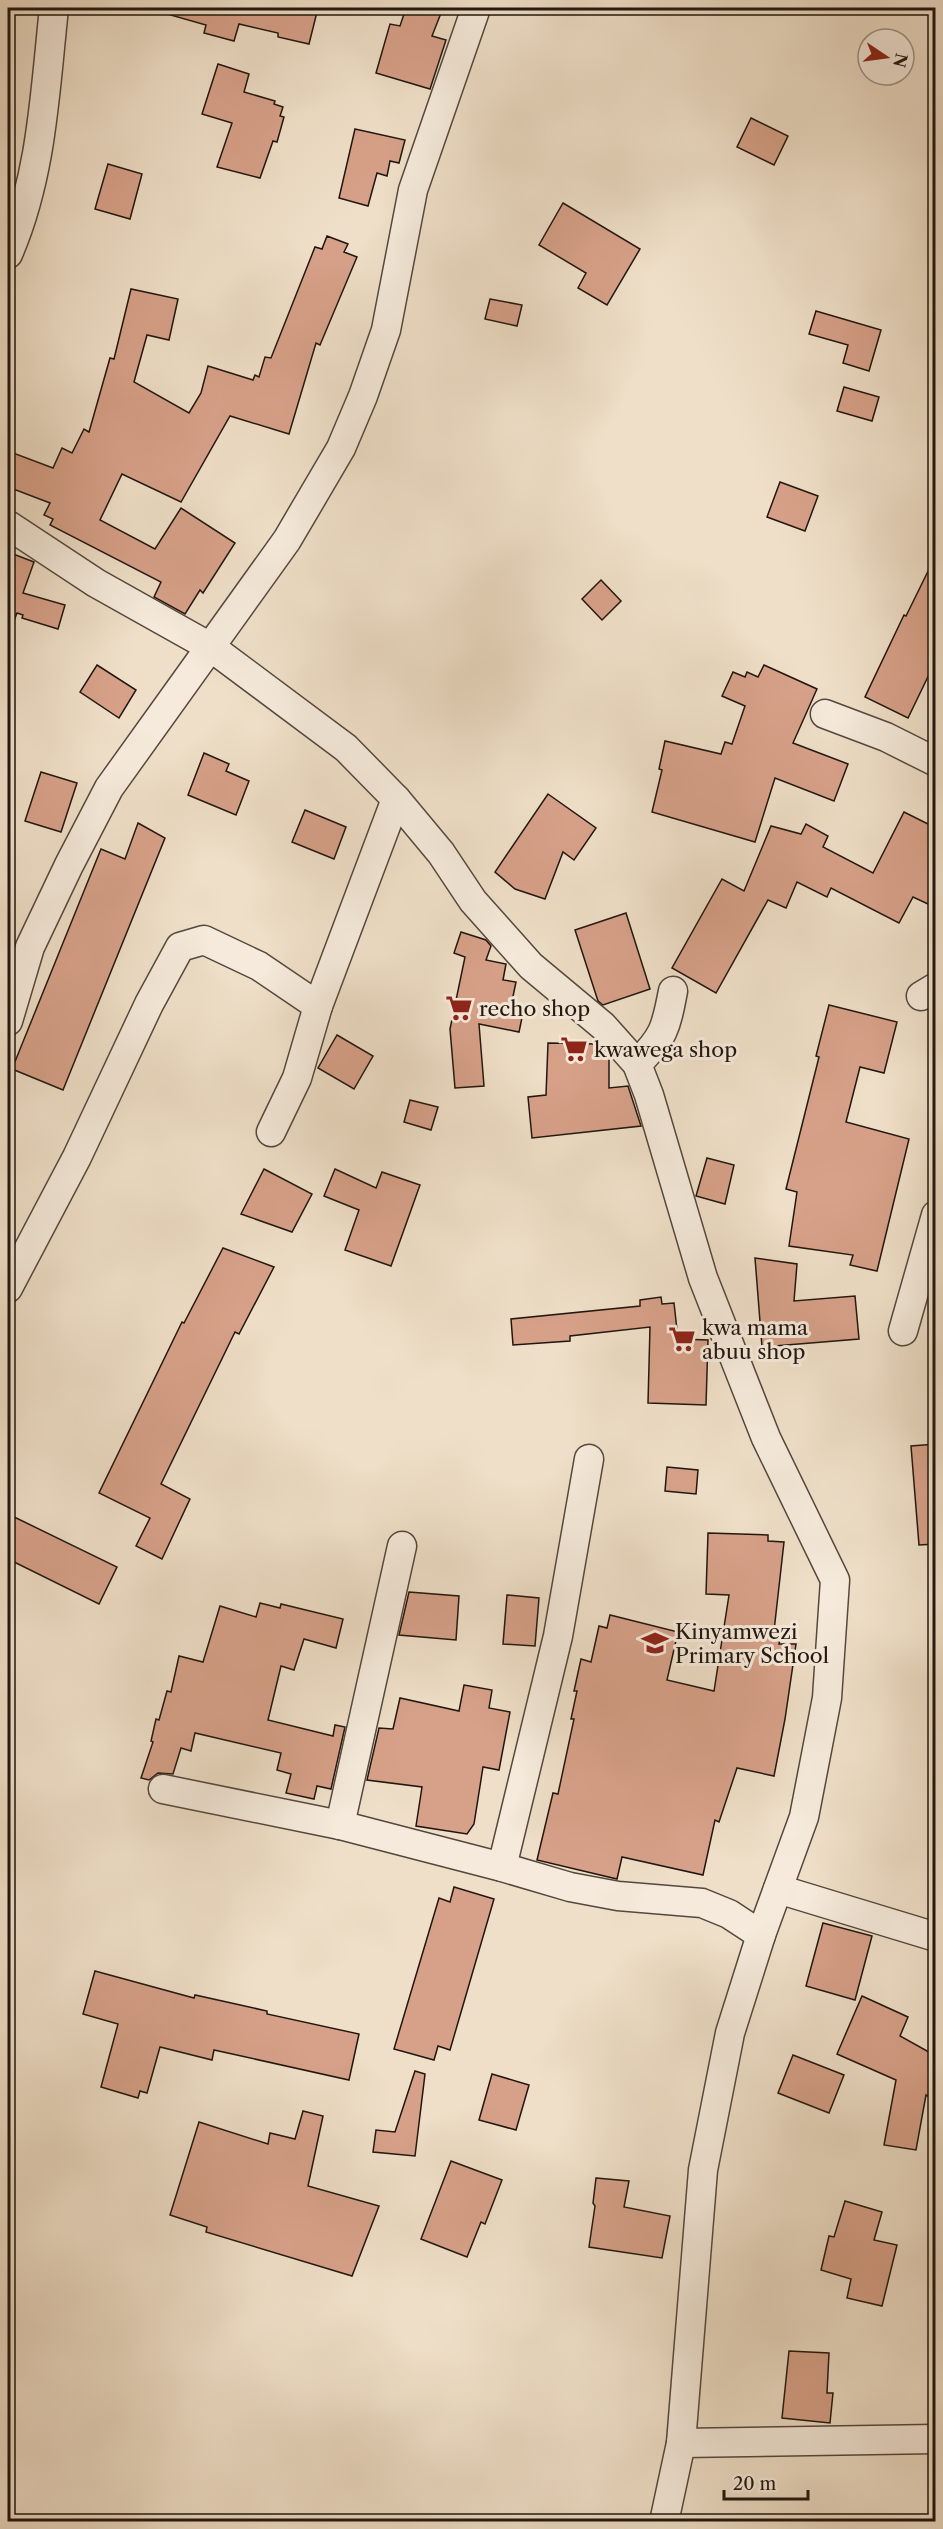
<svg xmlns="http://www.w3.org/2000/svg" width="943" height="2529" viewBox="0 0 943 2529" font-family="'Libre Caslon Text',serif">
  <rect width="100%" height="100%" fill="#efdfc8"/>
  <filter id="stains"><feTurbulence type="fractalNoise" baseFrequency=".00333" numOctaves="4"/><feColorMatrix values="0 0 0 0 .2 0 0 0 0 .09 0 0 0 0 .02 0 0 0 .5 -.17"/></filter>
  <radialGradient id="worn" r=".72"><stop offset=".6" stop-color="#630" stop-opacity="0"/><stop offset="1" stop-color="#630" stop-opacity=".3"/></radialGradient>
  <g fill="#d7a189" stroke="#21160f" stroke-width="1.5">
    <polygon points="167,8 318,8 309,44 278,37 278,33 239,24 234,41 204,33 206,25 167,14"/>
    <polygon points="406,8 443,8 432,36 446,40 430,89 376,73 390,24 400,26"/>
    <polygon points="218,64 249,74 244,92 275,101 274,104 283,107 280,116 284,117 277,142 273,141 260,178 217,167 232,123 202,114"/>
    <polygon points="751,118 788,136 774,165 737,147"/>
    <polygon points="355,129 405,140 399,163 390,161 387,176 377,173 368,206 339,198"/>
    <polygon points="108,164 142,174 130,219 95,209"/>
    <polygon points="563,203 640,249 607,305 578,288 586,273 539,245"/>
    <polygon points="327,236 348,244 344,252 357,257 320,345 316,343 289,434 230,416 181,502 122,474 100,520 155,549 181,508 235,543 203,593 200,590 185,614 154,597 161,582 50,525 53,519 44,515 50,503 8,487 8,451 53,468 62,448 72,453 84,429 89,432 110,358 114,359 131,289 178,299 169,340 147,335 134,382 189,413 201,393 208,366 253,380 255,375 259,377 265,357 271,358 315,247 322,249"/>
    <polygon points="490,299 522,305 517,326 485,319"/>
    <polygon points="816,311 881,330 869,371 843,363 848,345 809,334"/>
    <polygon points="844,387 879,397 872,421 837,411"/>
    <polygon points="780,482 818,496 805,531 767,517"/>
    <polygon points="8,552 34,562 23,593 65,605 58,629 22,618 23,615 17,613 11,629 8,628"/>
    <polygon points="936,555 936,660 908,718 865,697 904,615 906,616"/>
    <polygon points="601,580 621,601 602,620 582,599"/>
    <polygon points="97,665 136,690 119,718 80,692"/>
    <polygon points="764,665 817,689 793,743 848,764 834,801 775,778 755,842 652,812 662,770 659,769 665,741 721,754 725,742 732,744 745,706 722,696 733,672 745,677 747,672 758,677"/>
    <polygon points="204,753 229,764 226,771 249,781 236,815 188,795"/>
    <polygon points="41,772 77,783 61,832 25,821"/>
    <polygon points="548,794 596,828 574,860 563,852 545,899 515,889 495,872"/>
    <polygon points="305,810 346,827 334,859 292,842"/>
    <polygon points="904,812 936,828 936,890 928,904 913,897 899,923 831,888 827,897 797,882 786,908 768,900 716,993 672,968 722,879 744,891 771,826 801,834 806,824 828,836 823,847 873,873"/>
    <polygon points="138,823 165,838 63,1090 12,1069 101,849 125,859"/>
    <polygon points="626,913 650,989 603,1005 598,1001 575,930"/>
    <polygon points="461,932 486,940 491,946 486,960 506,964 503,980 516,982 511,1006 524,1008 519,1032 479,1024 484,1086 455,1088 450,1029 465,957 454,953"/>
    <polygon points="829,1005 897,1022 884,1073 860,1067 846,1122 909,1139 877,1271 850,1265 853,1255 789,1246 797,1192 786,1189 819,1057 816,1056"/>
    <polygon points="337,1035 373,1056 354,1089 318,1068"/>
    <polygon points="548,1043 597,1044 609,1058 609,1088 628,1086 641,1126 532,1138 528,1097 546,1095"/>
    <polygon points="410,1100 438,1107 431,1130 404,1122"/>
    <polygon points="707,1158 734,1165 725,1204 696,1196"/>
    <polygon points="264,1169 312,1194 292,1232 241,1214"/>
    <polygon points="335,1169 376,1188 382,1172 420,1185 391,1266 345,1250 359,1210 324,1196"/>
    <polygon points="223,1248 274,1267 239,1334 235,1332 161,1484 190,1499 162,1559 136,1546 150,1518 99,1493 182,1322 184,1323"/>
    <polygon points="755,1258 797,1264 794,1301 855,1296 859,1339 762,1347"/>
    <polygon points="661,1297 662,1304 674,1303 678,1339 708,1340 706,1405 648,1403 650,1327 570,1336 570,1341 513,1345 511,1319 640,1306 640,1300"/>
    <polygon points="936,1444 936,1544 919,1545 911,1446"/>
    <polygon points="667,1467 698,1470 696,1494 665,1491"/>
    <polygon points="8,1514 117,1567 99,1604 8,1559"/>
    <polygon points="708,1533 768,1535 768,1541 784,1542 774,1631 782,1632 779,1644 796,1644 785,1719 774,1776 737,1768 719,1822 715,1820 703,1875 622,1857 617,1879 537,1860 553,1793 558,1794 574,1719 571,1719 577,1691 574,1691 581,1659 591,1662 599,1626 607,1628 610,1615 678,1632 667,1680 714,1691 729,1595 706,1594"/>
    <polygon points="409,1592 459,1596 456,1640 399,1635"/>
    <polygon points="507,1595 539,1598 535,1646 503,1644"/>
    <polygon points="260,1603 280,1608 281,1604 343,1619 336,1648 304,1639 294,1670 281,1666 268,1720 333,1736 335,1725 345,1727 331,1789 317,1786 314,1799 286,1793 291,1774 277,1770 281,1753 195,1733 191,1751 181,1748 173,1774 158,1773 149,1780 141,1778 153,1742 151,1741 156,1719 159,1720 167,1691 171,1692 179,1656 203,1662 220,1606 256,1617"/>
    <polygon points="464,1685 492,1690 489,1708 510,1712 499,1770 483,1767 474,1824 467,1834 416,1826 422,1787 367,1780 379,1728 393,1729 400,1698 459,1711"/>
    <polygon points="454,1887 494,1899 450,2050 438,2046 434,2060 394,2049 439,1898 450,1902"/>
    <polygon points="823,1923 872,1936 855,2000 806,1986"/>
    <polygon points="95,1971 194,1998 195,1995 267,2011 267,2014 359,2034 349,2080 214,2050 212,2060 160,2047 147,2093 140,2091 138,2098 101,2087 118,2024 83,2014"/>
    <polygon points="862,1996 908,2017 900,2036 936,2056 936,2101 926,2095 916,2150 884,2145 896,2080 837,2054"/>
    <polygon points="793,2055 844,2075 829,2113 778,2093"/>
    <polygon points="415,2071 425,2074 415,2156 373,2152 376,2130 395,2132"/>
    <polygon points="492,2074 529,2085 516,2130 479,2120"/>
    <polygon points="303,2111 323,2116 308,2186 379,2206 352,2276 206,2232 207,2227 170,2215 199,2122 268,2144 270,2133 295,2139"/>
    <polygon points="451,2161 502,2180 485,2224 481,2222 467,2257 421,2239"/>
    <polygon points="596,2178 629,2181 624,2207 670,2216 662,2258 589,2247 595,2206 593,2203"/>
    <polygon points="845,2201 882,2212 874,2240 897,2245 882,2306 847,2298 851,2279 821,2270 829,2236 834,2237"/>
    <polygon points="789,2351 829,2353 827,2393 833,2393 830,2423 782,2418"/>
  </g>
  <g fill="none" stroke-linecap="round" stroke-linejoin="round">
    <defs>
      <g id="minor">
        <path d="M8,254C42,176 45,91 54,8"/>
        <polyline points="8,525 96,583 212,648 346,748 396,799 441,853 473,901 531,966 603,1026 637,1064 649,1095 703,1278 766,1438 835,1580 827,1698 804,1817 761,1935 730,2033 703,2170 681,2443 664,2522"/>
        <polyline points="825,714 886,737 936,762"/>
        <polyline points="921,996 936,987"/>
        <polyline points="8,1021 30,947 69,865 109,788 287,540 341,448 363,396 386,330 413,190 476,8"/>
        <path d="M637,1064C664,1037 666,1028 673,991"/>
        <polyline points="271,1132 297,1078 318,1006 396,799"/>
        <polyline points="8,1288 77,1157 149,1004 180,947 204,940 259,966 318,1006"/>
        <polyline points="903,1331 936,1215"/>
        <polyline points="163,1789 340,1825 502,1867 570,1887 618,1896 702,1903 729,1914 761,1935"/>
        <polyline points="340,1825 402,1546"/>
        <polyline points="502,1867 558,1636 589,1459"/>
        <polyline points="778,1889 936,1937"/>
        <polyline points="681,2443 936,2439"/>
      </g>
    </defs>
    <use href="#minor" stroke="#54483d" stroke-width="31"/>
    <use href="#minor" stroke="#f5eadb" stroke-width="28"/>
  </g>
  <defs>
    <symbol id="supermarket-bare" viewBox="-9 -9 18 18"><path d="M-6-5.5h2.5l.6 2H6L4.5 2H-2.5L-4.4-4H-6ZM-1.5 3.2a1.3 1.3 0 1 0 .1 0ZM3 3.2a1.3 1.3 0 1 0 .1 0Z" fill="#8f2418" stroke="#f5eadb" stroke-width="2.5" paint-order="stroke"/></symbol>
    <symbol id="school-bare" viewBox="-9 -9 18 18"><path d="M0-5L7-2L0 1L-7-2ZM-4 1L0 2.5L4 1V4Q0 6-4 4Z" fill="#8f2418" stroke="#f5eadb" stroke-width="2.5" paint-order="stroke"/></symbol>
  </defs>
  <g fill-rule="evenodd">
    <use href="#supermarket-bare" x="440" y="989" width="38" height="38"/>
    <use href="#supermarket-bare" x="555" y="1030" width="38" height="38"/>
    <use href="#supermarket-bare" x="663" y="1320" width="38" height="38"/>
    <use href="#school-bare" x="636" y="1624" width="38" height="38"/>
  </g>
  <g text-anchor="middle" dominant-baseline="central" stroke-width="6" stroke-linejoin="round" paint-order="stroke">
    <g font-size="21" fill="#21160f" stroke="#f5eadb" text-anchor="start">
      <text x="479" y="1008">recho shop</text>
      <text x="594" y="1049">kwawega shop</text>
      <text x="702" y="1327">kwa mama<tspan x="702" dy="24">abuu shop</tspan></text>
      <text x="675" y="1631">Kinyamwezi<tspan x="675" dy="24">Primary School</tspan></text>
    </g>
  </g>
  <rect width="943" height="2529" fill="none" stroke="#efdfc8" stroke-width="30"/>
  <rect x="9" y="9" width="925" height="2511" fill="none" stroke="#21160f" stroke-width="3"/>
  <rect x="15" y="15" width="913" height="2499" fill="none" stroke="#21160f" stroke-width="1.5"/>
  <g transform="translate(886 57) rotate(103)"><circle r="28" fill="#f5eadb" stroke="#a09589" stroke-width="1.5"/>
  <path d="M0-4.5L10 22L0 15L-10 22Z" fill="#8f2418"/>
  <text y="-9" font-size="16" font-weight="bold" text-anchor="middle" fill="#21160f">N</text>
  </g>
  <path d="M724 2490v9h84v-9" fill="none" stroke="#21160f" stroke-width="3"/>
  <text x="733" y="2490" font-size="18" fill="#21160f" stroke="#f5eadb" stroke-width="4.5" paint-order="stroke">20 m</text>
  <rect width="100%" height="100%" filter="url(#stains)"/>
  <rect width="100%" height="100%" fill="url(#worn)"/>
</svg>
